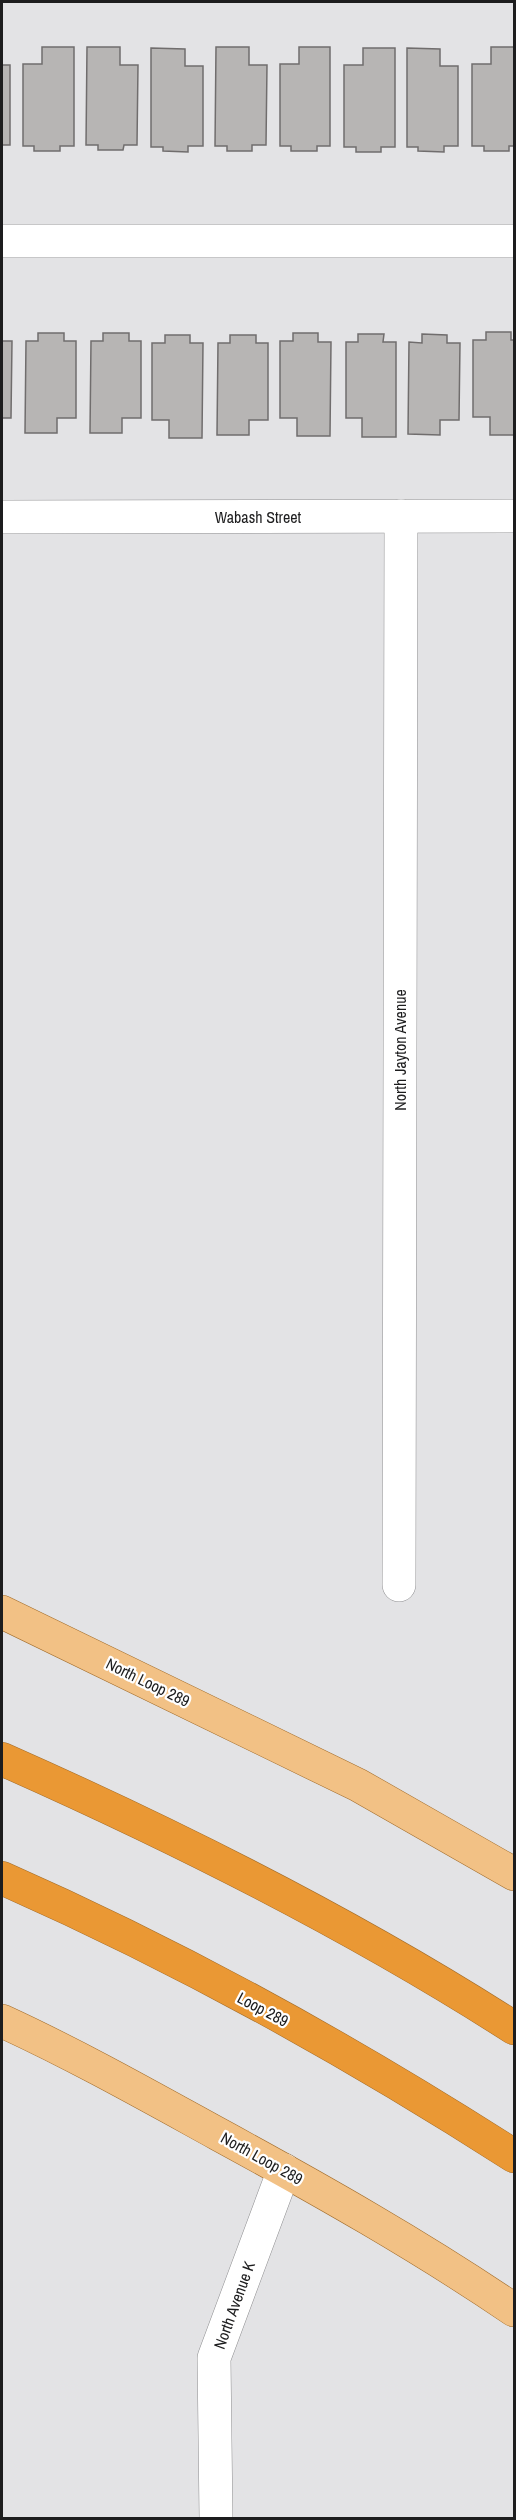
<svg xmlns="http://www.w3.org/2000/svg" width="516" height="2520" viewBox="0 0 516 2520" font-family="'Archivo Narrow',sans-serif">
  <rect width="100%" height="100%" fill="#e3e3e5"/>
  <g fill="#b7b5b4" stroke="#706d6d" stroke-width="1.5">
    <polygon points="42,47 74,47 74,146 60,146 60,151 34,151 34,146 23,146 23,64 42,64"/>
    <polygon points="87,47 120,47 120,65 138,65 137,145 124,145 123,150 98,150 98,145 86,145"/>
    <polygon points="216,47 249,47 249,65 267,65 266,145 252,145 252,151 227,151 227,146 215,146"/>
    <polygon points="299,47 330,47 330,146 317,146 317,151 291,151 291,146 280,146 280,64 299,64"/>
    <polygon points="491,47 514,47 514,146 509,146 509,151 484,151 484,146 472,146 472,64 491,64"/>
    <polygon points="151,48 185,49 185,66 203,66 203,146 188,146 188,152 163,151 163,147 151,147"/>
    <polygon points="363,48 395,48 395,147 381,147 381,152 356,152 356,147 344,147 344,65 363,65"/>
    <polygon points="407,48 440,49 440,66 458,66 458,146 444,146 444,152 418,151 418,147 407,147"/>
    <rect x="2" y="65" width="8" height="80"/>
    <polygon points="486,332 511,332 511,340 514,340 514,435 490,435 490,417 473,417 473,340 486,340"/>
    <polygon points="38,333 64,333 64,341 76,341 76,418 57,418 57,433 25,433 26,341 38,341"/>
    <polygon points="103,333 129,333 129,341 141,341 141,418 122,418 122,433 90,433 91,341 103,341"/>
    <polygon points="293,333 318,333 318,342 331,342 330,436 297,436 297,418 280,418 280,341 293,341"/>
    <polygon points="358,334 384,334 383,342 396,342 396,437 362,437 362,418 346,418 346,342 358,342"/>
    <polygon points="422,334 447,335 447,343 460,343 459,420 440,420 440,435 408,434 409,342 422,343"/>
    <polygon points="165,335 190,335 190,343 203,343 202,438 169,438 169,420 152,420 152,343 165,343"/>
    <polygon points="230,335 256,335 256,343 268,343 268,420 249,420 249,435 217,435 218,343 230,343"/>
    <polygon points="2,341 12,341 11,418 2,418"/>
  </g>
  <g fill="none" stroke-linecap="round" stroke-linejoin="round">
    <defs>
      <g id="minor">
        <polyline points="2,241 514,241"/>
        <polyline points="2,517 514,516"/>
        <polyline points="399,1585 401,516"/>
        <polyline points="216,2518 214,2358 284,2170"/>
      </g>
      <g id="major">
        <polyline points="2,1612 358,1785 514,1874"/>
        <path d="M2,2021C76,2055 147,2095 218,2134C319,2189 420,2246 514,2310"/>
      </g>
      <g id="highway">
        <path d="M2,1759C178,1837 352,1924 514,2028"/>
        <path d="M2,1878C179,1956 352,2052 514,2156"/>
      </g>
    </defs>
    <use href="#minor" stroke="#8f8f91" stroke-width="34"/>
    <use href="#major" stroke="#a26d2c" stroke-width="34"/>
    <use href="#highway" stroke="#a26d2c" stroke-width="34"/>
    <use href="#minor" stroke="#fff" stroke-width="33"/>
    <use href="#major" stroke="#f2c185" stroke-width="33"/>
    <use href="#highway" stroke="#ea9834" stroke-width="33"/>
  </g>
  <g text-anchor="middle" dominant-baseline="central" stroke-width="4.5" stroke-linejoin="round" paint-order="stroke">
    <g font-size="16" fill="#1d1d1e" stroke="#fff">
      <text x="258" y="517">Wabash Street</text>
      <text transform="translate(400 1050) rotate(-90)">North Jayton Avenue</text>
      <text transform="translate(148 1682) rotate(26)">North Loop 289</text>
      <text transform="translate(263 2009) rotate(28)">Loop 289</text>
      <text transform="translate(262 2158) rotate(29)">North Loop 289</text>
      <text transform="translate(234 2305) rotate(-70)">North Avenue K</text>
    </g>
  </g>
  <rect width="516" height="2520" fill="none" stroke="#1d1d1e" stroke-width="6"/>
</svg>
